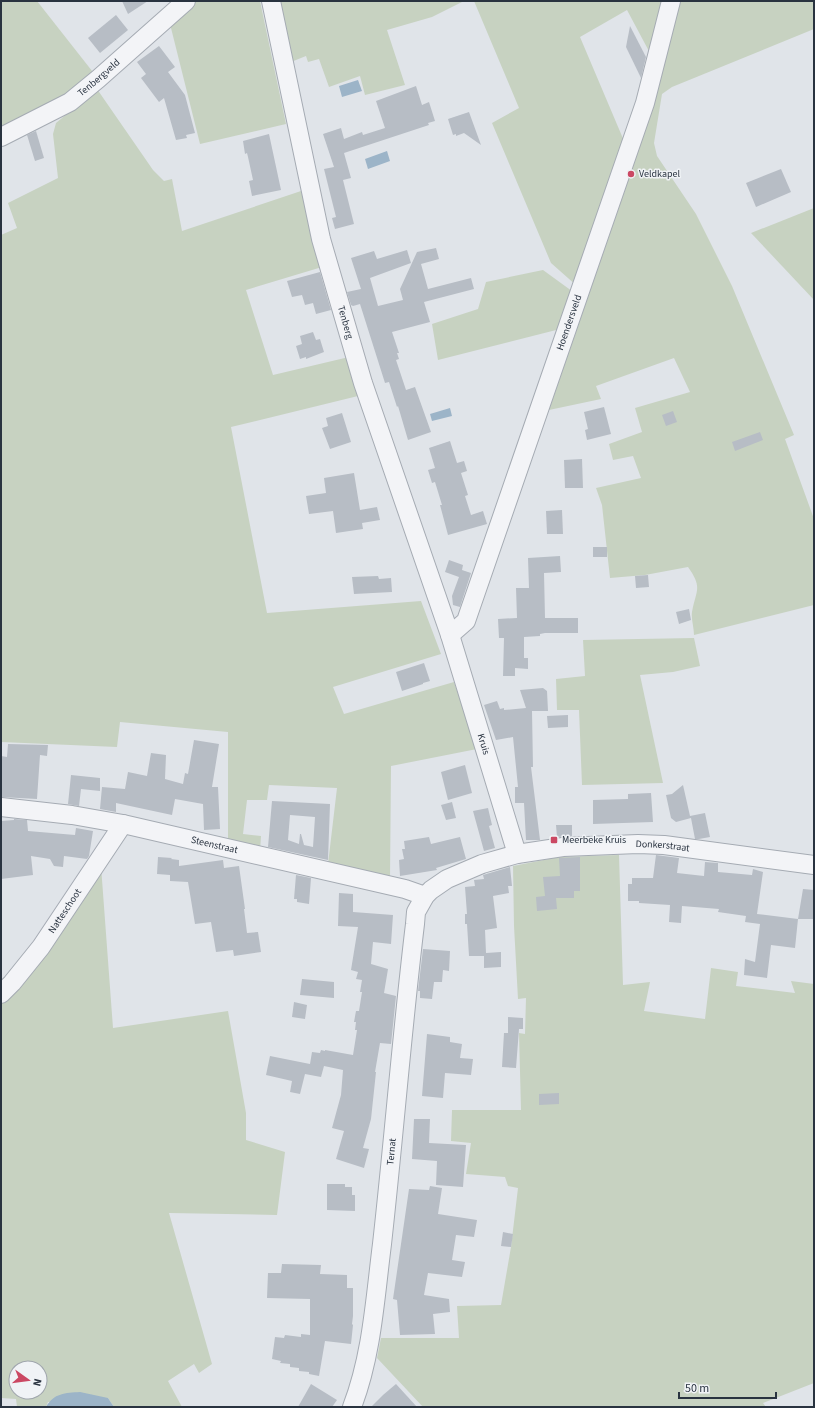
<svg xmlns="http://www.w3.org/2000/svg" width="815" height="1408" viewBox="0 0 815 1408" font-family="'Source Sans 3',sans-serif">
  <rect width="100%" height="100%" fill="#e0e4e9"/>
  <g fill="#c7d2c1" fill-rule="evenodd">
    <polygon points="1,1 37,1 96,76 1,133"/>
    <polygon points="195,1 260,1 286,124 200,144 170,24"/>
    <polygon points="280,1 464,1 432,17 387,30 405,85 365,95 360,76 329,87 319,59 308,62 306,56 291,62"/>
    <polygon points="474,1 662,1 651,55 627,10 580,37 627,148 577,286 551,263 492,123 519,108"/>
    <path d="M678,1H814V29L672,87L662,94L654,143L657,156L696,214L732,286L794,435L785,439L814,519V605L694,635C694,628 691,619 692,612C696,590 703,588 688,567L645,575L610,578L602,505L596,488L641,478L633,456L613,460L609,444L642,432L635,408L690,392L674,358L596,386L601,399L549,410L626,187L656,92Z"/>
    <polygon points="97,89 153,170 164,181 172,179 182,231 301,191 322,267 246,290 273,375 349,357 358,396 231,427 267,613 421,601 441,654 333,687 344,714 454,682 477,749 391,766 390,879 328,864 337,788 269,785 267,800 247,800 243,834 261,836 260,851 228,843 228,732 120,722 117,747 1,742 1,235 17,228 8,203 58,178 53,134 56,123"/>
    <polygon points="814,208 814,300 751,233"/>
    <polygon points="543,270 576,294 564,328 438,360 432,324 478,309 486,282"/>
    <polygon points="694,638 700,666 673,672 640,675 663,783 582,785 579,710 557,710 556,679 585,676 583,640"/>
    <polygon points="619,855 623,985 650,982 644,1011 705,1019 711,968 738,972 736,986 795,993 791,981 814,984 814,1383 763,1403 766,1407 616,1407 614,1406 611,1407 423,1407 377,1358 381,1338 459,1338 457,1306 501,1305 511,1247 518,1188 508,1186 505,1177 466,1174 471,1143 451,1141 452,1110 521,1110 519,1033 525,1034 526,998 518,999 514,926 513,866 559,857"/>
    <path d="M101,866L113,1028L228,1011L246,1113V1140L285,1152L277,1215L169,1213L212,1364L199,1373L194,1364L168,1381L182,1407H114L108,1398L48,1402L46,1407H17L16,1399L1,1398V1002ZM16,1368H40V1392H16Z"/>
  </g>
  <g fill="#9cb4c8">
    <polygon points="358,80 362,91 342,97 339,86"/>
    <polygon points="387,151 390,161 368,169 365,159"/>
    <polygon points="450,408 452,416 432,421 430,414"/>
    <path d="M80,1392L108,1398L114,1407H46C54,1393 65,1393 80,1392Z"/>
  </g>
  <g fill="#b7bdc5" fill-rule="evenodd">
    <polygon points="122,1 148,1 128,14"/>
    <polygon points="116,15 128,30 100,53 88,38"/>
    <polygon points="630,26 646,57 641,78 626,47"/>
    <polygon points="159,46 175,67 168,72 185,95 195,133 186,135 187,138 176,140 164,98 159,102 141,78 146,74 137,62"/>
    <polygon points="416,86 422,105 429,102 435,121 428,123 429,125 344,153 351,178 343,180 354,224 335,229 332,218 336,217 324,169 334,167 323,134 341,128 344,139 362,132 363,135 385,128 376,101"/>
    <polygon points="469,112 481,145 464,133 456,136 456,134 453,135 448,119"/>
    <polygon points="36,131 44,158 35,161 27,135"/>
    <polygon points="269,134 281,190 252,196 249,181 253,180 248,157 247,153 245,154 243,141"/>
    <polygon points="781,169 791,192 756,207 746,183"/>
    <polygon points="436,248 439,259 421,264 428,289 471,278 474,289 424,302 430,322 392,332 399,353 397,353 399,359 396,360 406,390 415,387 431,432 408,440 398,406 397,407 389,382 385,383 360,304 353,306 351,305 347,292 361,289 351,258 374,251 377,259 407,250 411,263 370,278 378,306 403,300 400,289 417,252"/>
    <polygon points="320,272 331,310 316,314 313,303 305,305 302,295 292,297 287,281"/>
    <polygon points="313,332 316,340 320,339 324,352 306,359 306,357 300,359 296,346 302,344 300,336"/>
    <polygon points="604,407 611,434 587,440 585,430 588,429 584,412"/>
    <polygon points="673,411 677,422 666,426 662,415"/>
    <polygon points="342,413 351,442 330,449 322,428 328,426 326,418"/>
    <polygon points="760,432 763,440 735,451 732,442"/>
    <polygon points="450,441 457,463 464,461 467,471 461,473 468,495 465,496 471,515 483,511 487,524 448,535 440,505 442,505 435,482 432,483 428,470 435,468 429,448"/>
    <polygon points="582,459 583,488 565,488 564,460"/>
    <polygon points="354,473 360,510 377,507 380,520 362,523 363,529 336,533 333,511 309,514 306,496 326,493 324,478"/>
    <polygon points="562,510 563,534 547,534 546,511"/>
    <rect x="593" y="547" width="14" height="10"/>
    <polygon points="560,556 561,572 544,573 545,618 578,618 578,633 545,633 540,634 540,636 524,637 524,658 528,658 528,669 515,668 515,676 503,676 504,638 499,638 498,619 517,618 516,588 529,588 528,558"/>
    <polygon points="449,560 463,565 462,570 471,573 460,607 453,605 452,596 459,577 445,572"/>
    <polygon points="648,575 649,587 636,588 635,576"/>
    <polygon points="378,576 379,579 391,578 392,592 354,594 352,577"/>
    <polygon points="689,609 691,620 679,624 676,612"/>
    <polygon points="424,663 430,681 423,683 423,684 402,691 396,672"/>
    <polygon points="543,688 547,691 548,711 532,711 533,767 531,767 540,840 526,840 524,803 515,803 515,787 518,787 513,737 496,740 484,705 497,701 500,709 504,708 504,710 526,708 520,690"/>
    <polygon points="568,715 568,727 548,728 547,716"/>
    <polygon points="194,740 219,744 212,787 218,787 220,829 204,830 203,804 175,799 172,815 116,803 116,812 100,809 102,787 125,789 128,772 147,776 151,753 166,755 165,779 183,784 185,773 188,774"/>
    <polygon points="8,744 48,745 47,756 40,755 37,799 1,797 1,756 7,757"/>
    <polygon points="465,765 472,793 448,800 441,772"/>
    <polygon points="71,775 100,778 100,791 81,789 79,806 68,804"/>
    <polygon points="683,785 690,816 705,813 710,837 699,839 695,839 691,818 676,822 671,818 666,795 672,794"/>
    <polygon points="651,793 653,822 593,824 593,800 628,799 628,794"/>
    <path d="M272,801L330,804L328,860L268,847ZM290,815L315,817L313,847L304,845L301,834H300L299,844L288,840Z"/>
    <polygon points="452,802 456,818 446,820 441,805"/>
    <polygon points="488,808 492,825 489,826 495,848 484,851 473,811"/>
    <polygon points="14,819 27,820 28,831 75,835 76,828 93,831 89,856 87,859 64,856 63,867 54,866 50,859 31,856 33,875 1,879 1,821 14,820"/>
    <polygon points="556,825 572,825 572,836 557,837"/>
    <polygon points="429,837 431,844 460,837 466,859 436,868 437,870 400,876 399,860 404,859 402,849 405,849 404,841"/>
    <polygon points="656,855 679,858 677,873 704,876 705,862 718,863 718,872 752,875 753,869 763,872 757,914 798,919 803,889 814,890 814,919 798,919 795,948 771,945 767,978 744,975 745,959 755,962 760,924 745,922 746,916 718,912 719,909 682,906 681,923 669,922 670,905 639,903 639,901 628,901 628,884 632,884 632,878 653,878"/>
    <polygon points="158,857 172,858 171,859 179,860 179,866 223,860 224,868 239,866 245,909 244,909 247,933 258,932 261,952 234,956 233,950 216,952 211,922 195,924 188,882 170,881 170,875 157,874"/>
    <polygon points="580,857 580,891 574,891 574,898 556,898 557,909 537,911 536,897 545,896 543,877 560,876 559,858"/>
    <polygon points="510,867 512,886 508,886 509,893 493,896 497,928 485,930 486,953 501,952 501,967 484,968 484,956 469,956 467,924 465,924 465,914 467,914 465,887 475,886 474,880 484,879 483,875"/>
    <polygon points="296,875 311,878 309,904 297,902 297,899 294,899"/>
    <polygon points="339,893 353,894 353,912 393,915 391,944 373,942 371,964 388,969 384,993 396,996 391,1044 380,1043 375,1072 376,1072 371,1119 363,1148 369,1149 364,1168 336,1159 344,1131 332,1128 341,1095 343,1070 324,1066 321,1077 305,1074 300,1094 290,1092 292,1081 266,1075 270,1056 310,1064 312,1052 320,1053 321,1050 325,1051 325,1050 353,1055 357,1030 355,1030 356,1022 354,1022 356,1011 359,1011 362,992 360,992 362,980 356,979 358,972 351,970 358,927 338,926"/>
    <polygon points="423,949 450,951 449,971 443,970 442,982 434,982 432,999 420,998 420,991 418,991"/>
    <polygon points="302,979 334,982 334,998 300,995"/>
    <polygon points="294,1002 307,1005 305,1019 292,1017"/>
    <polygon points="508,1017 523,1018 523,1029 519,1029 516,1068 502,1067 504,1033 508,1033"/>
    <polygon points="427,1034 450,1037 450,1042 462,1044 460,1058 473,1059 471,1075 445,1073 443,1098 422,1096"/>
    <polygon points="559,1093 559,1104 539,1105 539,1094"/>
    <polygon points="414,1119 430,1119 429,1143 466,1145 463,1187 436,1185 437,1161 412,1159"/>
    <polygon points="327,1184 345,1184 345,1187 352,1187 352,1195 355,1195 355,1211 327,1210"/>
    <polygon points="430,1186 442,1188 438,1214 477,1220 474,1237 456,1235 452,1260 465,1262 462,1277 428,1273 424,1295 449,1299 450,1312 433,1314 435,1334 400,1335 397,1300 393,1299 409,1189 429,1190"/>
    <polygon points="503,1232 513,1234 511,1247 501,1246"/>
    <polygon points="282,1264 321,1265 320,1274 347,1275 347,1288 353,1288 353,1316 352,1324 353,1325 351,1344 325,1341 319,1376 309,1374 309,1372 299,1371 299,1368 290,1367 290,1364 280,1363 281,1361 272,1359 275,1337 284,1338 285,1335 301,1337 301,1334 310,1335 310,1299 267,1298 268,1273 281,1273"/>
    <polygon points="311,1384 337,1400 332,1407 298,1407"/>
    <polygon points="396,1384 417,1407 371,1407 383,1395"/>
  </g>
  <g fill="none" stroke-linecap="round" stroke-linejoin="round">
    <defs>
      <g id="minor">
        <path id="s1" d="M271,1L321,239L363,383L450,635L517,854"/>
        <path id="s2" d="M1,137L70,102L98,79L186,1"/>
        <path id="s3" d="M450,635L466,621L645,103L671,1"/>
        <path id="s4" d="M1,807L72,815L123,824L405,889L425,896"/>
        <path id="s5" d="M1,994L12,983L41,947L123,824"/>
        <path id="s6" d="M352,1407C372,1355 375,1299 382,1244C394,1137 402,1031 415,924L416,912L425,896L431,890L447,879L482,864L517,854L563,847L638,844L664,845L814,865"/>
      </g>
    </defs>
    <use href="#minor" stroke="#a5abb3" stroke-width="20"/>
    <use href="#minor" stroke="#f3f4f7" stroke-width="18"/>
  </g>
  <g fill="#cb4863" stroke="#f0f3f6" stroke-width="1.5">
    <circle cx="631" cy="174" r="4"/>
    <rect x="550" y="836" width="8" height="8" rx="2"/>
  </g>
  <g text-anchor="middle" dominant-baseline="central" stroke-width="3" stroke-linejoin="round" paint-order="stroke">
    <g font-size="10" fill="#293340" stroke="#f0f3f6">
      <text stroke="none"><textPath href="#s2" startOffset="115">Tenbergveld</textPath></text>
      <text stroke="none"><textPath href="#s1" startOffset="330">Tenberg</textPath></text>
      <text stroke="none"><textPath href="#s3" startOffset="337">Hoendersveld</textPath></text>
      <text stroke="none"><textPath href="#s1" startOffset="774">Kruis</textPath></text>
      <text stroke="none"><textPath href="#s4" startOffset="217">Steenstraat</textPath></text>
      <text stroke="none"><textPath href="#s6" startOffset="767">Donkerstraat</textPath></text>
      <text stroke="none"><textPath href="#s5" startOffset="105">Natteschoot</textPath></text>
      <text stroke="none"><textPath href="#s6" startOffset="259">Ternat</textPath></text>
    </g>
    <g font-size="10" fill="#293340" stroke="#f0f3f6" text-anchor="start">
      <text x="639" y="174">Veldkapel</text>
      <text x="562" y="840">Meerbeke Kruis</text>
    </g>
  </g>
  <rect width="815" height="1408" fill="none" stroke="#293340" stroke-width="4"/>
  <g transform="translate(28 1380) rotate(104)"><circle r="19" fill="#f0f3f6" stroke="#a0a6ad"/>
  <path d="M0-3L7 15L0 10L-7 15Z" fill="#cb4863"/>
  <text y="-6" font-size="11" font-weight="bold" text-anchor="middle" fill="#293340">N</text>
  </g>
  <path d="M679 1392v6h97v-6" fill="none" stroke="#293340" stroke-width="2"/>
  <text x="685" y="1392" font-size="12" fill="#293340" stroke="#f0f3f6" stroke-width="3" paint-order="stroke">50 m</text>
</svg>
